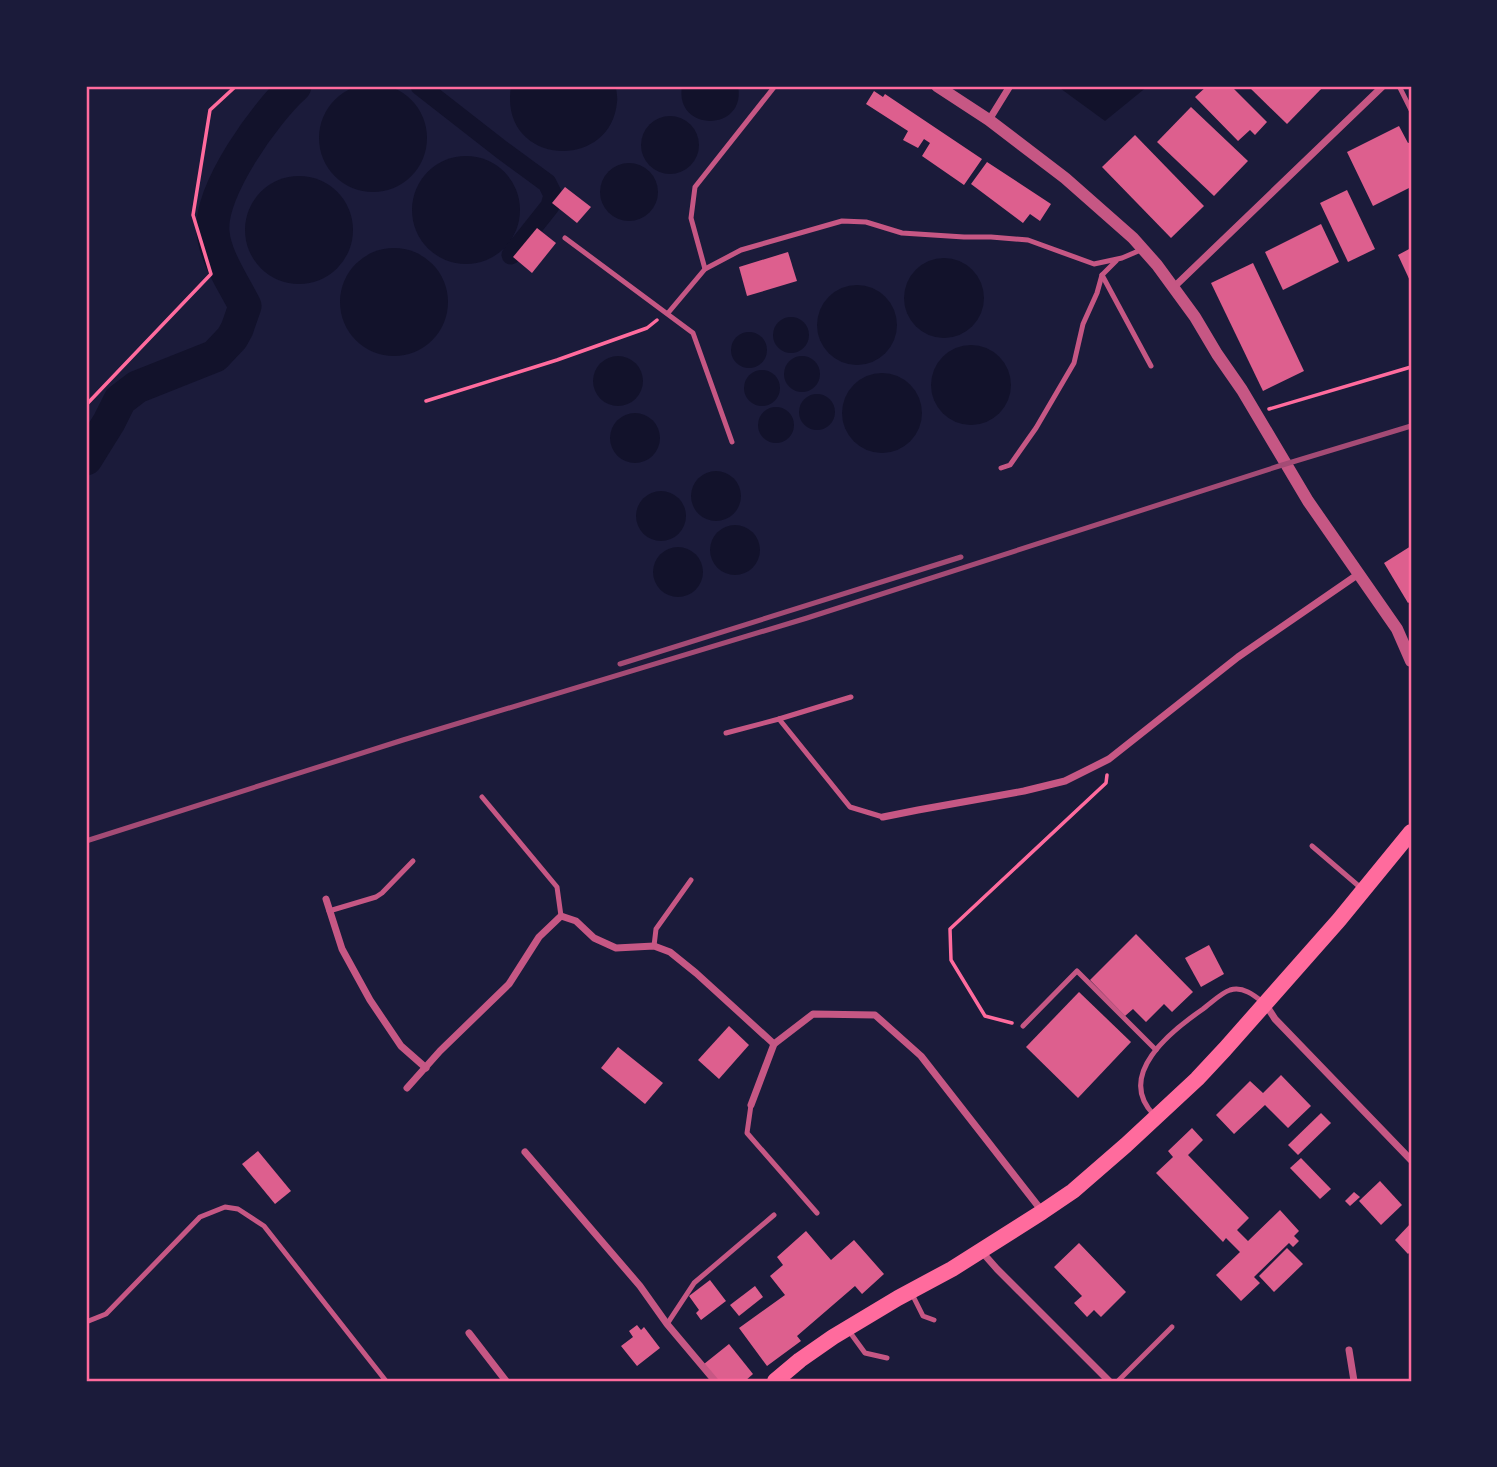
<svg xmlns="http://www.w3.org/2000/svg" width="1497" height="1467" viewBox="0 0 1497 1467" font-family="Helvetica,sans-serif">
  <rect width="100%" height="100%" fill="#1b1b3a"/>
  <g fill="#12122b">
    <circle cx="373" cy="138" r="54"/>
    <path d="M511,86H616C616,91 618,97 617,102C611,173 498,166 511,86Z"/>
    <path d="M682,86H738C747,132 674,133 682,86Z"/>
    <polygon points="1057,86 1148,86 1105,121"/>
    <circle cx="670" cy="145" r="29"/>
    <circle cx="466" cy="210" r="54"/>
    <circle cx="629" cy="192" r="29"/>
    <circle cx="299" cy="230" r="54"/>
    <circle cx="394" cy="302" r="54"/>
    <circle cx="944" cy="298" r="40"/>
    <circle cx="857" cy="325" r="40"/>
    <circle cx="791" cy="335" r="18"/>
    <circle cx="749" cy="350" r="18"/>
    <circle cx="971" cy="385" r="40"/>
    <circle cx="618" cy="381" r="25"/>
    <circle cx="802" cy="374" r="18"/>
    <circle cx="762" cy="388" r="18"/>
    <circle cx="882" cy="413" r="40"/>
    <circle cx="817" cy="412" r="18"/>
    <circle cx="776" cy="425" r="18"/>
    <circle cx="635" cy="438" r="25"/>
    <circle cx="716" cy="496" r="25"/>
    <circle cx="661" cy="516" r="25"/>
    <circle cx="735" cy="550" r="25"/>
    <circle cx="678" cy="572" r="25"/>
  </g>
  <g fill="none" stroke-linecap="round" stroke-linejoin="round">
    <polyline stroke="#12122b" stroke-width="19" points="420,86 502,150 547,183 553,195 550,206 511,255"/>
    <path stroke="#12122b" stroke-width="33" d="M86,459L109,422L120,400L137,387L215,356L232,338L237,329L245,306C234,284 215,257 213,232C209,191 265,113 295,86"/>
  </g>
  <g fill="#dd5f8e">
    <polygon points="1207,86 1231,86 1267,122 1255,135 1250,130 1238,141 1195,97"/>
    <polygon points="1248,86 1324,86 1287,124"/>
    <polygon points="874,91 883,97 885,94 982,159 964,185 922,156 930,143 924,139 918,148 903,140 908,131 866,104"/>
    <polygon points="1191,107 1248,161 1214,196 1157,142"/>
    <polygon points="1399,126 1408,143 1411,142 1411,187 1373,206 1347,152"/>
    <polygon points="1135,135 1204,206 1171,238 1102,167"/>
    <polygon points="987,162 1051,204 1040,221 1030,214 1023,223 971,184"/>
    <polygon points="565,187 591,207 577,223 552,203"/>
    <polygon points="1347,190 1375,249 1348,262 1320,203"/>
    <polygon points="1321,224 1339,262 1283,290 1265,252"/>
    <polygon points="537,228 556,243 532,273 513,257"/>
    <polygon points="1411,248 1411,283 1398,255"/>
    <polygon points="788,252 797,281 747,296 739,267"/>
    <polygon points="1253,263 1304,371 1263,391 1211,283"/>
    <polygon points="1411,546 1411,601 1408,603 1384,563"/>
    <polygon points="1136,934 1193,992 1172,1012 1164,1004 1146,1022 1133,1009 1125,1016 1090,980"/>
    <polygon points="1209,945 1224,974 1201,987 1185,958"/>
    <polygon points="1079,992 1131,1042 1078,1098 1026,1047"/>
    <polygon points="729,1026 749,1045 719,1079 698,1060"/>
    <polygon points="618,1047 663,1083 645,1104 601,1068"/>
    <polygon points="1281,1075 1311,1106 1288,1128 1265,1105 1234,1134 1216,1115 1250,1081 1263,1093"/>
    <polygon points="1321,1113 1331,1123 1298,1155 1288,1145"/>
    <polygon points="1192,1128 1203,1140 1188,1155 1249,1218 1237,1230 1248,1241 1280,1210 1299,1231 1294,1236 1299,1241 1293,1247 1289,1243 1254,1277 1260,1283 1241,1301 1216,1275 1240,1252 1226,1238 1223,1242 1156,1173 1173,1157 1168,1151"/>
    <polygon points="258,1151 291,1191 275,1204 242,1164"/>
    <polygon points="1301,1158 1331,1189 1320,1199 1290,1168"/>
    <polygon points="1380,1181 1402,1205 1381,1225 1359,1201"/>
    <polygon points="1354,1192 1360,1197 1350,1206 1345,1201"/>
    <polygon points="1411,1223 1411,1251 1408,1254 1395,1240"/>
    <polygon points="806,1231 831,1260 854,1240 884,1274 862,1294 855,1286 797,1336 801,1341 767,1366 739,1328 785,1295 770,1276 783,1265 777,1257"/>
    <polygon points="1079,1243 1126,1292 1101,1317 1094,1310 1087,1317 1074,1303 1082,1296 1054,1267"/>
    <polygon points="1287,1248 1303,1264 1274,1292 1259,1276"/>
    <polygon points="710,1280 726,1301 701,1320 696,1313 699,1310 689,1296"/>
    <polygon points="755,1286 763,1297 739,1316 730,1305"/>
    <polygon points="637,1325 641,1330 644,1327 660,1348 637,1366 621,1346 633,1337 629,1331"/>
    <polygon points="729,1344 753,1374 745,1381 718,1381 704,1364"/>
  </g>
  <g fill="none" stroke-linecap="round" stroke-linejoin="round">
    <g stroke="#ff6b9d" stroke-width="3.5">
      <polyline points="426,401 557,360 647,328 657,320"/>
      <polyline points="86,405 211,274 193,215 210,110 236,86"/>
      <polyline points="1269,409 1411,367"/>
      <polyline points="1012,1023 985,1016 951,960 950,929 1106,783 1107,775"/>
    </g>
    <g stroke="#c65784" stroke-width="5">
      <polyline points="1399,86 1411,110"/>
      <polyline points="565,238 693,333 732,442"/>
      <polyline points="705,269 691,218 695,187 775,86"/>
      <polyline points="1102,275 1151,366"/>
      <polyline points="668,313 705,269 741,250 842,221 866,222 902,233 964,237 991,237 1028,240 1094,264 1122,258 1143,249"/>
      <polyline points="1001,468 1010,465 1036,428 1074,363 1083,324 1097,293 1102,275 1116,261"/>
      <polyline points="779,719 850,807 883,817"/>
      <polyline points="726,733 779,719 851,697"/>
      <polyline points="482,797 557,887 561,916"/>
      <polyline points="1312,846 1361,888"/>
      <polyline points="329,911 376,897 382,893 413,861"/>
      <polyline points="654,946 656,929 691,880"/>
      <polyline points="1023,1026 1077,971 1156,1050"/>
      <polyline points="751,1105 747,1133 817,1213"/>
      <path d="M1154,1115C1115,1075 1171,1031 1203,1009C1211,1003 1221,993 1230,990C1243,986 1254,995 1264,1003"/>
      <polyline points="911,1292 923,1316 934,1320"/>
      <polyline points="86,1322 106,1314 200,1217 225,1207 238,1209 264,1226 386,1381"/>
      <polyline points="667,1324 694,1283 774,1215"/>
      <polyline points="849,1331 865,1353 887,1358"/>
      <polyline points="1118,1381 1172,1327"/>
    </g>
    <g stroke="#c65784" stroke-width="7">
      <polyline points="989,120 1010,86"/>
      <polyline points="1174,287 1383,86"/>
      <polyline points="883,817 918,810 1024,791 1065,781 1109,759 1238,657 1360,573"/>
      <polyline points="326,899 342,949 370,1000 401,1046 426,1068"/>
      <polyline points="1266,1005 1275,1019 1411,1160"/>
      <polyline points="407,1088 440,1051 509,984 539,937 561,916 576,921 594,938 616,948 654,946 670,952 696,973 774,1044"/>
      <polyline points="751,1105 774,1044 813,1014 875,1015 921,1056 1042,1211"/>
      <polyline points="525,1152 640,1286 667,1324 715,1381"/>
      <polyline points="982,1252 997,1269 1109,1381"/>
      <polyline points="469,1333 506,1381"/>
      <polyline points="1349,1350 1354,1381"/>
    </g>
    <polyline stroke="#c65784" stroke-width="12" points="937,86 989,120 1065,178 1133,238 1157,265 1195,317 1217,354 1242,390 1308,501 1397,629 1411,661"/>
    <polyline stroke="#ff6b9d" stroke-width="16" points="775,1381 800,1360 833,1337 898,1298 952,1269 1042,1212 1073,1191 1126,1145 1197,1079 1225,1049 1339,920 1411,832"/>
    <g stroke="#a44b75" stroke-width="5">
      <polyline points="620,664 961,557"/>
      <polyline points="86,841 403,740 807,618 1279,466 1411,426"/>
    </g>
  </g>
  <rect width="1497" height="1467" fill="none" stroke="#1b1b3a" stroke-width="175"/>
  <rect x="88" y="88" width="1322" height="1292" fill="none" stroke="#ff6b9d" stroke-width="2.5"/>
</svg>
